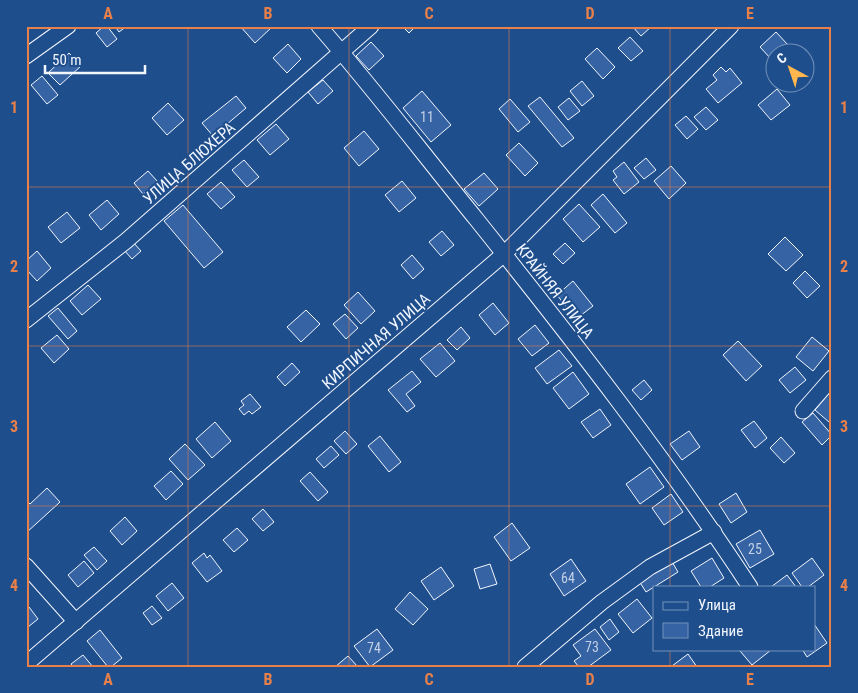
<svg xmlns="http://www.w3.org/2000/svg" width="858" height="693" viewBox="0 0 858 693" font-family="'Roboto Condensed',sans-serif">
  <rect width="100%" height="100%" fill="#1f4e8c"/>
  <g fill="#3563a3" stroke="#f2f6ff">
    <polygon points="104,26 107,26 117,39 107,47 96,33"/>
    <polygon points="115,26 127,26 119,32"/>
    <polygon points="240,26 272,26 272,27 255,43"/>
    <polygon points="402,26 416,26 409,33"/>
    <polygon points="632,26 652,26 641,36"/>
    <polygon points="776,32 788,45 779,52 776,52 776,56 771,59 760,47"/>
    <polygon points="630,37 643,51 631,61 618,48"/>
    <polygon points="371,42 384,56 369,70 356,56"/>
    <polygon points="288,44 301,59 287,73 273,58"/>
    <polygon points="597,48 615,67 603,79 585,59"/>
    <polygon points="69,53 81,66 60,85 48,73"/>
    <polygon points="721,67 726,72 730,68 742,83 718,103 706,89 717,80 713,75"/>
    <polygon points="42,76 58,95 47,104 31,85"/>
    <polygon points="323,80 333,91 318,104 308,92"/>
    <polygon points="582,81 594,96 582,106 570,91"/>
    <polygon points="777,89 790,105 771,120 758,105"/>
    <polygon points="422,91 451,125 431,142 403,108"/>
    <polygon points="236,96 246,108 213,136 202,123"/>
    <polygon points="540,97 574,138 562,147 528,106"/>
    <polygon points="569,98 580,111 568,120 558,107"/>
    <polygon points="510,99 530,122 518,132 499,109"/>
    <polygon points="168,103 184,120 167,135 152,118"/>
    <polygon points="706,107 718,120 706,130 694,117"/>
    <polygon points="686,116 698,129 687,139 675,125"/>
    <polygon points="276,124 289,139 270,155 257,140"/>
    <polygon points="364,131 379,149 359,166 344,148"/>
    <polygon points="519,143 538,163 525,176 506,155"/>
    <polygon points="646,158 656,170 644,179 634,168"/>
    <polygon points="244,160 259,177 247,187 232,170"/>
    <polygon points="624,162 639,182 624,194 613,180 617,177 613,171"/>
    <polygon points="671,166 686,183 669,199 654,181"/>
    <polygon points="148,171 158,182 143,194 134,183"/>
    <polygon points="484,173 498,189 479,206 464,189"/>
    <polygon points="402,181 416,198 399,212 385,195"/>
    <polygon points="221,182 235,197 221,209 207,194"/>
    <polygon points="603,194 627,223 615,233 591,205"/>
    <polygon points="107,200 119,214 101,230 89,215"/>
    <polygon points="579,204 600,227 583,242 563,219"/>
    <polygon points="183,205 223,252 204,268 164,221"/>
    <polygon points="67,212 80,228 61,243 48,227"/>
    <polygon points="442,231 454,245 441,256 429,242"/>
    <polygon points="785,237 803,255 786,271 768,254"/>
    <polygon points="132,241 141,251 132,259 123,249"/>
    <polygon points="565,243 575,253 563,264 553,254"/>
    <polygon points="37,251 51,268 37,281 26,269 26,261"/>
    <polygon points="412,255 424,269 413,279 401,265"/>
    <polygon points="805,271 820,286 807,298 793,283"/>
    <polygon points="573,281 593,306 576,319 557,295"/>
    <polygon points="88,285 101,299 82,315 70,301"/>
    <polygon points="358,292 375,311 361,324 344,305"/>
    <polygon points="493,303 509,323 495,335 479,315"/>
    <polygon points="58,308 77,331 68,339 48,316"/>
    <polygon points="306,310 320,324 301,342 287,327"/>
    <polygon points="345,314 358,328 346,339 333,324"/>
    <polygon points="535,325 549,343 532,356 518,339"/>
    <polygon points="461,327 470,338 457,350 447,340"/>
    <polygon points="57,335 69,349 54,363 41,348"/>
    <polygon points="812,337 829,351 813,371 796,357"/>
    <polygon points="738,341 762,366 746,381 723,355"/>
    <polygon points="440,343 455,361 436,377 420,359"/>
    <polygon points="559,350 572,366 547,384 535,368"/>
    <polygon points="292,363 300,372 285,386 277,377"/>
    <polygon points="795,367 806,380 790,393 779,380"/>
    <polygon points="412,371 421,382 406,394 415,406 407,412 388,390"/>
    <polygon points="573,372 589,394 569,409 553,388"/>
    <polygon points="644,380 652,390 641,400 632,390"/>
    <polygon points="832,390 832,419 829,422 815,410"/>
    <polygon points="250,394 261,407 252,414 249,411 244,415 239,409 244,405 241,401"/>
    <polygon points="600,409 611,425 593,438 581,422"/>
    <polygon points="813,413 832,435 822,445 802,422"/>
    <polygon points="754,421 767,438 755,448 741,430"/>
    <polygon points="215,422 231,441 212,458 196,439"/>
    <polygon points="345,431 357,444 346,454 334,441"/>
    <polygon points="689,431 700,447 682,460 670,444"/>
    <polygon points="380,436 401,462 389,472 368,446"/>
    <polygon points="781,437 795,453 784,463 770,448"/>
    <polygon points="185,444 205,465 188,480 169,459"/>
    <polygon points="331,446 339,455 324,468 316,459"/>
    <polygon points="650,467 664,487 640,504 626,484"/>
    <polygon points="171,471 183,484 166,500 154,486"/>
    <polygon points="310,472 328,492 318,501 300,481"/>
    <polygon points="47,488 60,502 26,533 26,500 30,504"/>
    <polygon points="736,493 747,512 731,523 719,504"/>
    <polygon points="671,494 683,512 664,525 652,508"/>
    <polygon points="263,509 274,522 263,531 252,519"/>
    <polygon points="125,517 137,531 122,545 110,531"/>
    <polygon points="512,523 530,548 511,561 494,537"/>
    <polygon points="237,528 248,540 234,552 223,540"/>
    <polygon points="760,530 774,554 750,568 736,544"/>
    <polygon points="94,547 107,561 97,570 84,555"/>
    <polygon points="204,553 207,558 210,555 222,571 207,582 192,563"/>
    <polygon points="712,558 724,578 710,587 701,587 691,571"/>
    <polygon points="812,558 824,575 808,587 802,587 792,573"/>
    <polygon points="571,559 586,581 564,596 550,574"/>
    <polygon points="671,560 678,572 646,592 639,581"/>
    <polygon points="84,561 94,573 78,587 68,575"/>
    <polygon points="490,564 497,584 480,589 474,569"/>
    <polygon points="441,567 454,586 434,600 421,581"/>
    <polygon points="787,575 796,587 771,587"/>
    <polygon points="172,583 184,598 168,611 156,596"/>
    <polygon points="410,592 428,609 413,625 395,609"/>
    <polygon points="637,599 652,618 633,633 618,614"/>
    <polygon points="152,606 162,618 152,625 143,613"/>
    <polygon points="29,607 38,619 28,627 26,625 26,610"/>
    <polygon points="610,619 619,632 609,640 600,627"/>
    <polygon points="814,624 827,643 807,657 802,649 814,649"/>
    <polygon points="377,629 393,650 370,667 354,646"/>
    <polygon points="595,629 611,650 588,667 579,667 574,661 581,656 573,645"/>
    <polygon points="100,630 122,658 111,667 108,667 87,641"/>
    <polygon points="742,649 771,649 771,650 752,665 740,651"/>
    <polygon points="688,654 697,667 672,667 672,666"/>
    <polygon points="83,655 93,667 73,667 71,664"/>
    <polygon points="348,656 358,667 335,667"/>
  </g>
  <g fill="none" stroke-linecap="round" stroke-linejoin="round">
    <defs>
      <g id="minor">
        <path d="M319,26C374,89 424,155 477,220C572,339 666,459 750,587"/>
        <polyline points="26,56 68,26"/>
        <polyline points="26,320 126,241 371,26"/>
        <polyline points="803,411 832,378"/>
        <polyline points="26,566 76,622"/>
        <polyline points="26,664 504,254 731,26"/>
        <polyline points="525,667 602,602 650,567 714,532"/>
      </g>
    </defs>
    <use href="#minor" stroke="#f2f6ff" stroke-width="17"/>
    <use href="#minor" stroke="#1f4e8c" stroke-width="15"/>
  </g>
  <path fill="none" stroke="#ea8049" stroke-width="1" stroke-opacity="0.55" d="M188,26V667M349,26V667M509,26V667M670,26V587M26,187H832M26,346H832M26,506H832M670,649V667"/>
  <g text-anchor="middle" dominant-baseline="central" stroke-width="4" stroke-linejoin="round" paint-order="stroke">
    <g font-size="14" fill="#c3d1e8">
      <text x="427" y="117">11</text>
      <text x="755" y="549">25</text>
      <text x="568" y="578">64</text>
      <text x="592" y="647">73</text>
      <text x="374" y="648">74</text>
    </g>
    <g font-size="16" fill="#f2f6ff" stroke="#1f4e8c">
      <text transform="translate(189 163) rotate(-41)">УЛИЦА БЛЮХЕРА</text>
      <text transform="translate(555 291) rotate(52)">КРАЙНЯЯ УЛИЦА</text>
      <text transform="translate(376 341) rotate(-41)">КИРПИЧНАЯ УЛИЦА</text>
    </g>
  </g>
  <rect width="858" height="693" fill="none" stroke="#1f4e8c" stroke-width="55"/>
  <rect x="653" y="586" width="162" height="65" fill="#1f4e8c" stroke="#7391ba"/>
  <rect x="663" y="602" width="25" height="8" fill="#1f4e8c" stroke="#7391ba"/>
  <text x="698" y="610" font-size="15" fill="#f2f6ff">Улица</text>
  <rect x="663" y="623" width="25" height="15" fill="#3563a3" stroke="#7391ba"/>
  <text x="698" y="636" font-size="15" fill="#f2f6ff">Здание</text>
  <g transform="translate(790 68) rotate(320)"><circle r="24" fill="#1f4e8c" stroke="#7391ba"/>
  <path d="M0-4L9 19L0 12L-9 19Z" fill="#ffb74d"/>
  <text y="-8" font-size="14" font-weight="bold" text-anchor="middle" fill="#f2f6ff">С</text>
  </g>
  <path d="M45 65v8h100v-8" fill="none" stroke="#f2f6ff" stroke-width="2.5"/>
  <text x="52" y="65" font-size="15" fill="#f2f6ff" stroke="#1f4e8c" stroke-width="4" paint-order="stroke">50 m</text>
  <rect x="28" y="28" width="802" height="638" fill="none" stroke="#ea8049" stroke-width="2"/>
  <g font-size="16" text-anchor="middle" font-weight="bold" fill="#ea8049">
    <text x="108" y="19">A</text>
    <text x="268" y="19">B</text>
    <text x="429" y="19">C</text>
    <text x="590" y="19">D</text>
    <text x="750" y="19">E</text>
    <text x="14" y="113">1</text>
    <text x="844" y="113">1</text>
    <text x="14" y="272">2</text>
    <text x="844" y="272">2</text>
    <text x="14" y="432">3</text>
    <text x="844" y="432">3</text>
    <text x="14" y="591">4</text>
    <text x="844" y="591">4</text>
    <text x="108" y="685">A</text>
    <text x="268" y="685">B</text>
    <text x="429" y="685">C</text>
    <text x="590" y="685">D</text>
    <text x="750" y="685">E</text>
  </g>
</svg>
